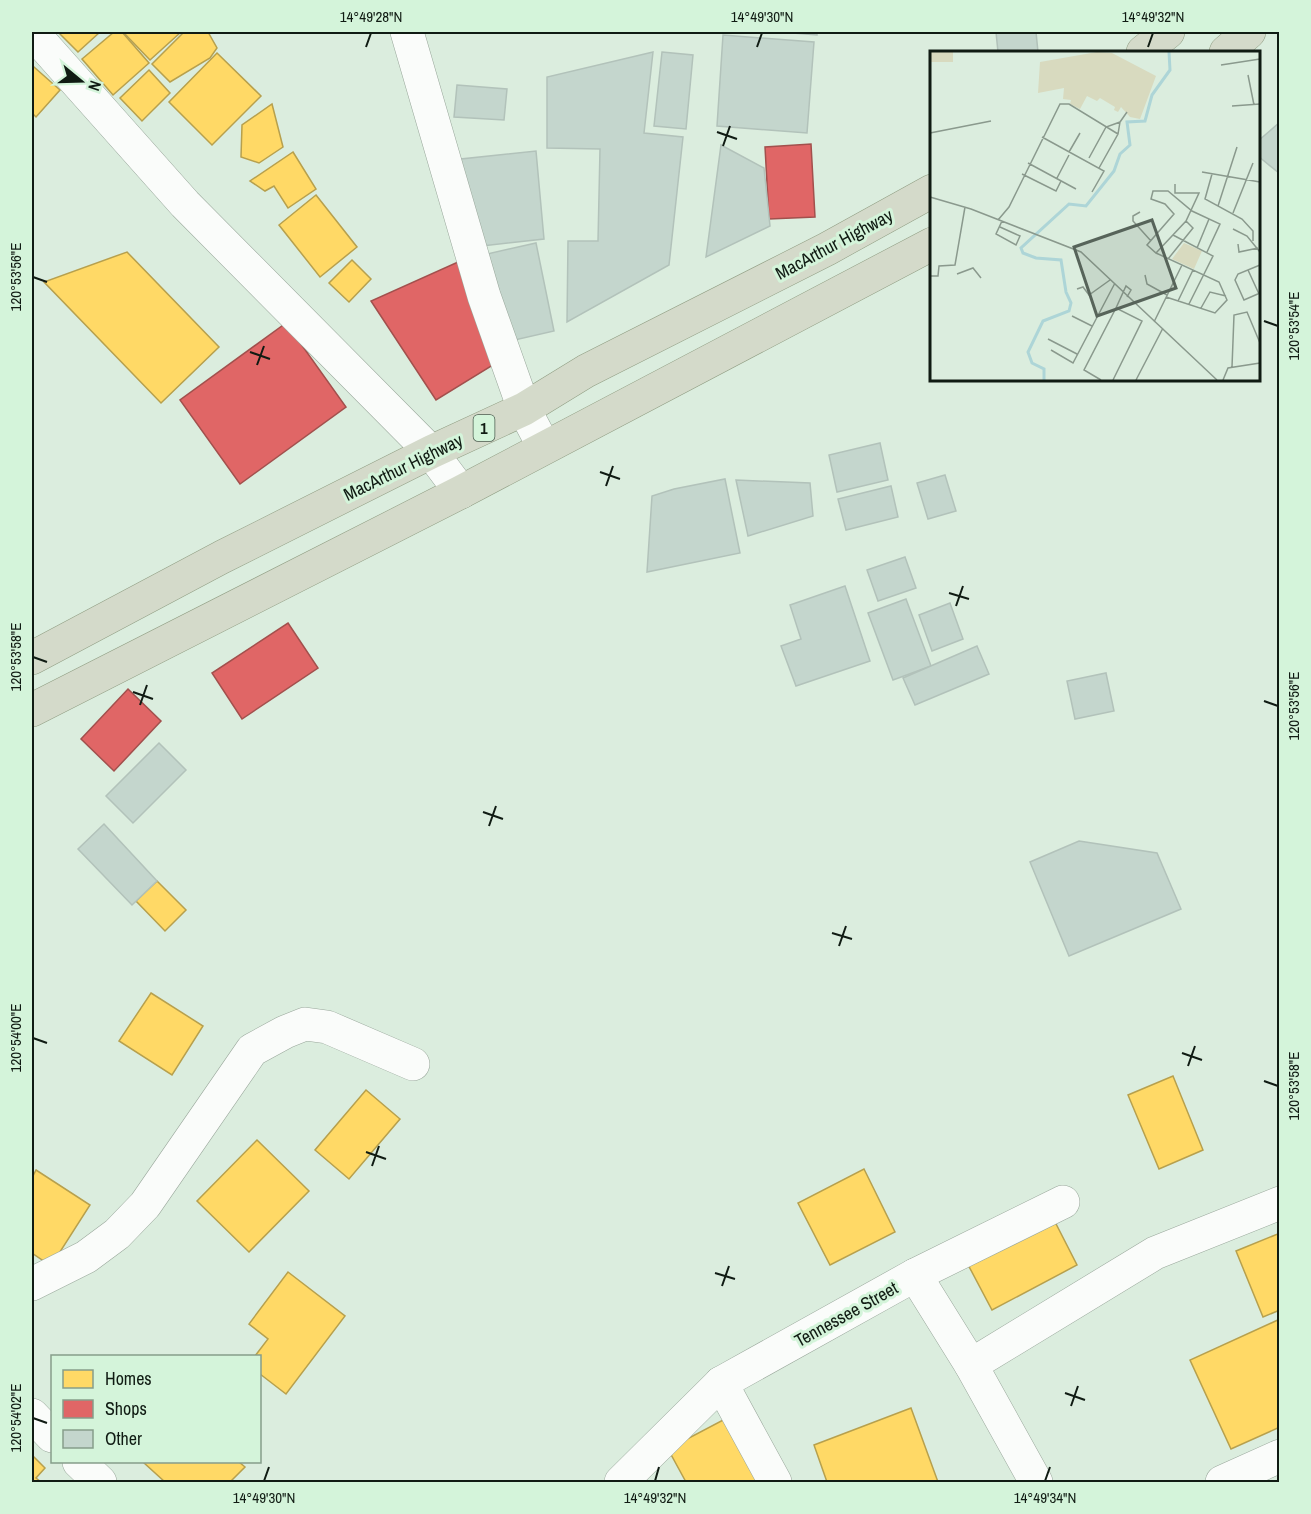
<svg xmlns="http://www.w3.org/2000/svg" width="1311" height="1514" viewBox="0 0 1311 1514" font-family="'Archivo Narrow',sans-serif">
  <rect width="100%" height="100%" fill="#dbedde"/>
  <g fill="#ffd966" stroke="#b7a04d" stroke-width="1.5">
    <polygon points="58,32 100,32 78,52"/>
    <polygon points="114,32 122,32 149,63 113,95 82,59"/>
    <polygon points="123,32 181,32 150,60"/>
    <polygon points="184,32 208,32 217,48 210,58 170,82 152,64"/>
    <polygon points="217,53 261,96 212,145 169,102"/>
    <polygon points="34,67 60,90 36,117 32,113 32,70"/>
    <polygon points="149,70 170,93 142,121 120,98"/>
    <polygon points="272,104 283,147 259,163 241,157 242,125"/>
    <polygon points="293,152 316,189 288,208 274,186 265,191 250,181"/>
    <polygon points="316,195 357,247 320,277 279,225"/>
    <polygon points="127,252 219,347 161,403 44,282"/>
    <polygon points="352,260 371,279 349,302 329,283"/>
    <polygon points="157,881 186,910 165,931 136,901"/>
    <polygon points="151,993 203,1026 172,1075 119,1041"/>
    <polygon points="1173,1076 1203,1150 1159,1169 1128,1095"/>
    <polygon points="366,1090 400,1119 349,1179 315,1150"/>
    <polygon points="257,1140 309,1191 249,1252 197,1201"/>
    <polygon points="864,1169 895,1232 830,1265 798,1203"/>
    <polygon points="36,1170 90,1205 51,1266 32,1253 32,1178"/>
    <polygon points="1051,1214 1077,1265 992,1310 965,1259"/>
    <polygon points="1280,1233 1280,1310 1263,1317 1236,1251"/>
    <polygon points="288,1272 345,1316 286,1394 260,1374 260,1356 255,1356 268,1339 249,1324"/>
    <polygon points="1280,1319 1280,1427 1231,1449 1190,1360"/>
    <polygon points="911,1408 938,1482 827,1482 814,1445"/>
    <polygon points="725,1419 758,1482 686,1482 668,1449"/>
    <polygon points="32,1455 45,1468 36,1478 41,1482 32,1482"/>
    <polygon points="143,1462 239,1462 245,1467 230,1482 165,1482"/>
  </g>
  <g fill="#e06666" stroke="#a2504d" stroke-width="1.5">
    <polygon points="811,144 815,217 769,219 765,147"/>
    <polygon points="458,262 493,365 436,400 371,301"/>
    <polygon points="286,323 346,407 240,484 180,400"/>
    <polygon points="288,623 318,668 242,719 212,673"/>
    <polygon points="128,689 161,721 114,771 81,739"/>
  </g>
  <g fill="#c4d6cd" stroke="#b2c2ba" stroke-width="1.5">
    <polygon points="780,32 817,32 817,35"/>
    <polygon points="996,32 1036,32 1038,52 998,52"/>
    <polygon points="723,35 814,42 807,133 717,126"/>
    <polygon points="653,52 644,133 683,137 669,265 567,322 568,241 598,241 600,149 547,148 547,77"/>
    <polygon points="662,52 693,55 686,129 654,126"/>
    <polygon points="457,85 507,89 504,120 454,117"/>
    <polygon points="1280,122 1280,174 1258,156 1258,141"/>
    <polygon points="721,145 764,168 770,226 706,257"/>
    <polygon points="536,151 544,239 482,246 466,203 461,159"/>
    <polygon points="536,243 554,331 506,342 487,254"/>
    <polygon points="880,443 888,480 837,492 829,455"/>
    <polygon points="945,475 956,511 928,519 917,483"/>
    <polygon points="725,479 740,553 647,572 652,496 674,489"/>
    <polygon points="736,480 810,483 813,516 748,536"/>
    <polygon points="891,486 898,517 846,530 838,499"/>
    <polygon points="905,557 916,588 878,601 867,570"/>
    <polygon points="845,586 870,661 796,686 781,646 801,639 790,605"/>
    <polygon points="906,599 931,666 893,680 868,613"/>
    <polygon points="950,603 963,639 932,651 919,615"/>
    <polygon points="977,646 989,674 915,705 903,678"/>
    <polygon points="1106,673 1114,711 1075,719 1067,681"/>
    <polygon points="159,743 186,770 133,823 106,796"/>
    <polygon points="104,824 157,881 132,905 78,849"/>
    <polygon points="1079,841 1157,853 1181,909 1069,956 1030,862"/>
  </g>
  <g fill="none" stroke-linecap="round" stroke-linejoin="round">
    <defs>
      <g id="minor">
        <polyline points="32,32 185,204 431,452 461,492"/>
        <polyline points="407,32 484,296 524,409 544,447"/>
        <polyline points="915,1275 1063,1202"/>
        <polyline points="32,1284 86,1257 117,1234 145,1205 252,1050 285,1032 305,1024 327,1027 413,1064"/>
        <polyline points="971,1365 1155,1253 1280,1203"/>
        <polyline points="721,1383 775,1482"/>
        <polyline points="32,1415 52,1436"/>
        <polyline points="79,1462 100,1482"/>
        <polyline points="621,1482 721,1383 915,1275 971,1365 1036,1482"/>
        <polyline points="1222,1482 1280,1456"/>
      </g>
      <g id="trunk">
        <polyline points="1143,52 1168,32"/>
        <polyline points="1226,52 1249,32"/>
        <polyline points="32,658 222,557 431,452 524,409 586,371 827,249 932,191"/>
        <polyline points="32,710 461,492 932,244"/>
      </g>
    </defs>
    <use href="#minor" stroke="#99a79b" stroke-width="34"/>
    <use href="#trunk" stroke="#909d83" stroke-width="34"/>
    <use href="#minor" stroke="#fafcfa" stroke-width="33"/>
    <use href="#trunk" stroke="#d4daca" stroke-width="33"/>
  </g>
  <path fill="none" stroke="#101b13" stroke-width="2" d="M366,47L371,33M757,47L762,33M1148,47L1153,33M717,132L737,139M723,146L730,126M33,277L47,282M1264,321L1278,326M250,352L270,359M257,365L264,346M600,472L620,479M606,486L613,466M949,593L969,599M956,606L963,586M33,657L47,662M133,692L153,699M1264,701L1278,706M140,705L147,685M483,812L503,819M489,826L496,806M832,933L852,939M839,946L846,926M33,1038L47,1043M1182,1053L1202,1060M1188,1066L1195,1046M1264,1081L1278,1086M366,1152L386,1159M372,1166L379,1146M715,1273L735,1279M722,1286L729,1266M1065,1393L1085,1400M1071,1406L1078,1386M33,1418L47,1423M264,1481L269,1467M655,1481L659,1467M1045,1481L1050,1467"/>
  <g text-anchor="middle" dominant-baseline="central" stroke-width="6" stroke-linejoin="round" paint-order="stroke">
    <rect fill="#d4f4da" stroke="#4b5c4f" stroke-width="1.5" x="473.5" y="415" width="21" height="26" rx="4.5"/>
    <g font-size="16" font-weight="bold" fill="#101b13">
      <text x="484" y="428">1</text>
    </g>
    <g font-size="18" fill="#101b13" stroke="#d4f4da">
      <text transform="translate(834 244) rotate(-28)">MacArthur Highway</text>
      <text transform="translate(403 467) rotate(-26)">MacArthur Highway</text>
      <text transform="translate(846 1314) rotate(-29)">Tennessee Street</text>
    </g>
  </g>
  <g transform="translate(930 51)">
    <rect width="330" height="330" fill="#dbedde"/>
    <path d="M0,1H23V11H0ZM167,1L182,2L226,25L210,68L200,66L191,56L188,61L184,59L185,56L170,47L167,50L157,45L150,58L140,53L141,49L133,48L134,37L108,42L110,11ZM254,192L272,200L264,218L242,208Z" fill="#d8dabf"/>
    <path fill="none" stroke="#add5d7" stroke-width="3" d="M114,329V318L102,312L98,301L113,270L139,260L141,252L136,241L131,209L106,207L93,202L91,197L139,153L156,155L184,120L190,103L200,94L197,71L215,70L222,44L240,19L239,1"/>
    <path fill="none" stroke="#8a998d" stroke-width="1.5" d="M291,14L330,8M318,24L324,54M302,55L330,53M0,82L61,70M112,86L174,120L162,141M139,101L150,82M159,107L176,76L190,71L197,61M98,112L146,138M169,117L188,83L190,71M272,121L330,131M92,123L126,140L131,130M282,123L275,148L312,168L323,180V190M127,127L139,104M0,146L41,158L151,201L287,329M288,155L307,96M210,161L203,165V170L221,190M303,162L323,112M68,169L79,156L130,53H139L188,83M70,176L90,185L86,194L66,183L72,170M303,178L317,185L330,201M243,184L283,205L259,253M308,193L309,201L328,197M267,197L279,168M226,202L256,170L269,142H245V133M238,208L263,177L256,170M330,214L308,223L305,229L314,249L330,242M318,219L329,243M27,223L43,217L51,227M215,224L217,233L237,244M0,225H8L9,215L25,214L35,156M147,238L153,236L159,244L180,229M236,246L285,262L297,249L289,231L226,202L217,194L244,163L235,153L221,148L223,140H238L262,160L290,173L277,201M248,250L263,219M186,257L196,235L201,239L197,246M271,257L280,241L296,245M142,265L162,275M224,271L252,214M118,288L147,303M121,299L143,312L185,232M302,316L304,264L317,261L330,292M171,329L154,319L186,257L212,270L183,329M206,329L233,277M293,329L298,317L330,312"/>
    <path fill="#57645a" fill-opacity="0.15" stroke="#57645a" stroke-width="3" d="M222,169L246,237L167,265L144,196Z"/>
    <rect width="330" height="330" fill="none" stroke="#101b13" stroke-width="3"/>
  </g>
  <rect width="1311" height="1514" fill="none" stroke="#d4f4da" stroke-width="66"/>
  <rect x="51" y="1355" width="210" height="108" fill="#d4f4da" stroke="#869d8a" stroke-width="1.5"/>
  <rect x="63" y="1370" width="30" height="18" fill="#ffd966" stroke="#869d8a" stroke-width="1.5"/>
  <text x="105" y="1385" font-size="18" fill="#101b13">Homes</text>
  <rect x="63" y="1400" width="30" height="18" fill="#e06666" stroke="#869d8a" stroke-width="1.5"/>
  <text x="105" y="1415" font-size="18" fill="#101b13">Shops</text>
  <rect x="63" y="1430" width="30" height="18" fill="#c4d6cd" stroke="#869d8a" stroke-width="1.5"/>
  <text x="105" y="1445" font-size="18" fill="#101b13">Other</text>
  <g transform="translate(81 81) rotate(109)" stroke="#d4f4da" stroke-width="4.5" paint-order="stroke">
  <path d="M0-4.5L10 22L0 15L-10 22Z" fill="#101b13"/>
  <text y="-9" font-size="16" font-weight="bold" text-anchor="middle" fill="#101b13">N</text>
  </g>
  <rect x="33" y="33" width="1245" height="1448" fill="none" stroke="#101b13" stroke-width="2"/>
  <g font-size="15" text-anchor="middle" fill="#101b13">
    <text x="371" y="22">14°49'28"N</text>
    <text x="762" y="22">14°49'30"N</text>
    <text x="1153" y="22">14°49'32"N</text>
    <text transform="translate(16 277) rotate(-90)" y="5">120°53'56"E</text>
    <text transform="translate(1294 326) rotate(-90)" y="5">120°53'54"E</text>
    <text transform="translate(16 657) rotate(-90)" y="5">120°53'58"E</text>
    <text transform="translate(1294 706) rotate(-90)" y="5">120°53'56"E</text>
    <text transform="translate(16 1038) rotate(-90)" y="5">120°54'00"E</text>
    <text transform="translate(1294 1086) rotate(-90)" y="5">120°53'58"E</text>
    <text transform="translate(16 1418) rotate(-90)" y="5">120°54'02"E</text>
    <text x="264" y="1503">14°49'30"N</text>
    <text x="655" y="1503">14°49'32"N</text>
    <text x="1045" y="1503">14°49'34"N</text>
  </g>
</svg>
